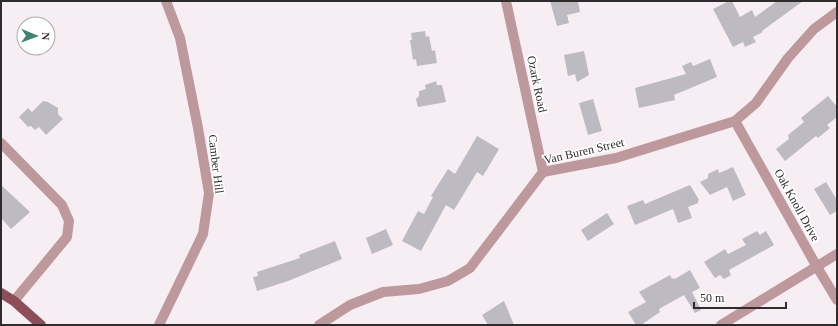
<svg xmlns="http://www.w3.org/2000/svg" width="838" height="326" viewBox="0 0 838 326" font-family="Georgia,serif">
  <rect width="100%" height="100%" fill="#f7eef4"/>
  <g fill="#bdbac2">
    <polygon points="550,1 578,1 580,12 567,15 569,23 557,26"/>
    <polygon points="729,1 732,1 740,17 752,10 755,17 777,1 803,1 762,31 763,32 753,37 756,42 745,47 743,42 733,47 713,9"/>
    <polygon points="425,31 426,37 429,36 432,51 435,50 437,63 417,66 416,59 413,60 410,40 412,40 411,33"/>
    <polygon points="584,51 589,75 577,82 575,74 568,76 564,55"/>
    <polygon points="710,59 717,77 674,95 675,100 639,108 635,88 686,74 682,66 691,62 693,66"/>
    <polygon points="436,81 437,85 442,85 446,102 418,107 416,99 419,96 419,91 426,89 425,85"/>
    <polygon points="828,96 837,107 837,117 827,125 830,128 818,138 816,136 785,161 776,149 789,139 788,135 804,122 801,118"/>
    <polygon points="593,99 602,131 588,135 579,103"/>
    <polygon points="43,101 48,102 58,108 58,114 63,119 46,135 39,127 35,130 31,126 28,127 19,117 28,108 32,112"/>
    <polygon points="477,136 499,149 483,176 477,172 454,210 446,205 421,251 402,241 418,211 424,214 433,197 431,196 448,169 455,174"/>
    <polygon points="733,167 746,195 733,201 727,187 710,195 700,182 708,178 708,174 718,169 719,173"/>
    <polygon points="826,182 837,200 837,211 830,215 814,189"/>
    <polygon points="1,185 30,212 11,229 1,218"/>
    <polygon points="690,185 699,200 698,201 698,203 688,207 692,218 678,223 673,209 635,225 627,206 643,200 645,204"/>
    <polygon points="607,213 614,224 588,241 581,230"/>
    <polygon points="386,229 393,245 372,254 366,238"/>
    <polygon points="757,231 760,235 766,231 774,245 729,270 731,275 724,279 720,275 715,278 704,262 725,249 728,254 746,245 742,239"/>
    <polygon points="335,241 342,259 288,281 257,291 253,277 258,276 257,272 300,258 299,255"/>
    <polygon points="690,270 700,288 692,292 701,310 695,313 684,295 659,309 660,312 641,325 636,325 628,312 646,302 639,292 670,275 672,279 674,278 675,279"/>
    <polygon points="504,301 514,325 488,325 482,315"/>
  </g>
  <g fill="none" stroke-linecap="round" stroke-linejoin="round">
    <g stroke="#bd989d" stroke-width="10">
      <polyline points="506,1 543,172"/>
      <polyline points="735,121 817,267 837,300"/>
      <polyline points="1,143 62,205 69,221 67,237 14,301"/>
      <polyline points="159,325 203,234 209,193 198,128 180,38 166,1"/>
      <polyline points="319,325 350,305 383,292 419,289 448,281 470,268 543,172 616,158 735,121 756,103 788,58 814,29 837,12"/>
      <polyline points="721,325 837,254"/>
    </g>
    <polyline stroke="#8c4e58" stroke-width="10" points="1,293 14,301 41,325"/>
  </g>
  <g text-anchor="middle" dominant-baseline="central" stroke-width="3.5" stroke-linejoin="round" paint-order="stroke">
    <g font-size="12" fill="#2f2c2e" stroke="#fff">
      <text transform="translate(537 84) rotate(78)">Ozark Road</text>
      <text transform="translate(584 151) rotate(-13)">Van Buren Street</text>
      <text transform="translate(216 164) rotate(83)">Camber Hill</text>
      <text transform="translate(797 205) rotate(61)">Oak Knoll Drive</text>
    </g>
  </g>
  <rect width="838" height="326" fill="none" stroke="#2f2c2e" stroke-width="4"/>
  <g transform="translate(36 36) rotate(91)"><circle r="19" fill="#ffffff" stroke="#acabab"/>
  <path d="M0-3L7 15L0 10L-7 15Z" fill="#418271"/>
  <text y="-6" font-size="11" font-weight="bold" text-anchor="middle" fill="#2f2c2e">N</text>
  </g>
  <path d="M694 302v6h92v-6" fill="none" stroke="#2f2c2e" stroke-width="2"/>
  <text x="700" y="302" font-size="12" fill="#2f2c2e" stroke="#ffffff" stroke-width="3" paint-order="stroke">50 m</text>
</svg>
